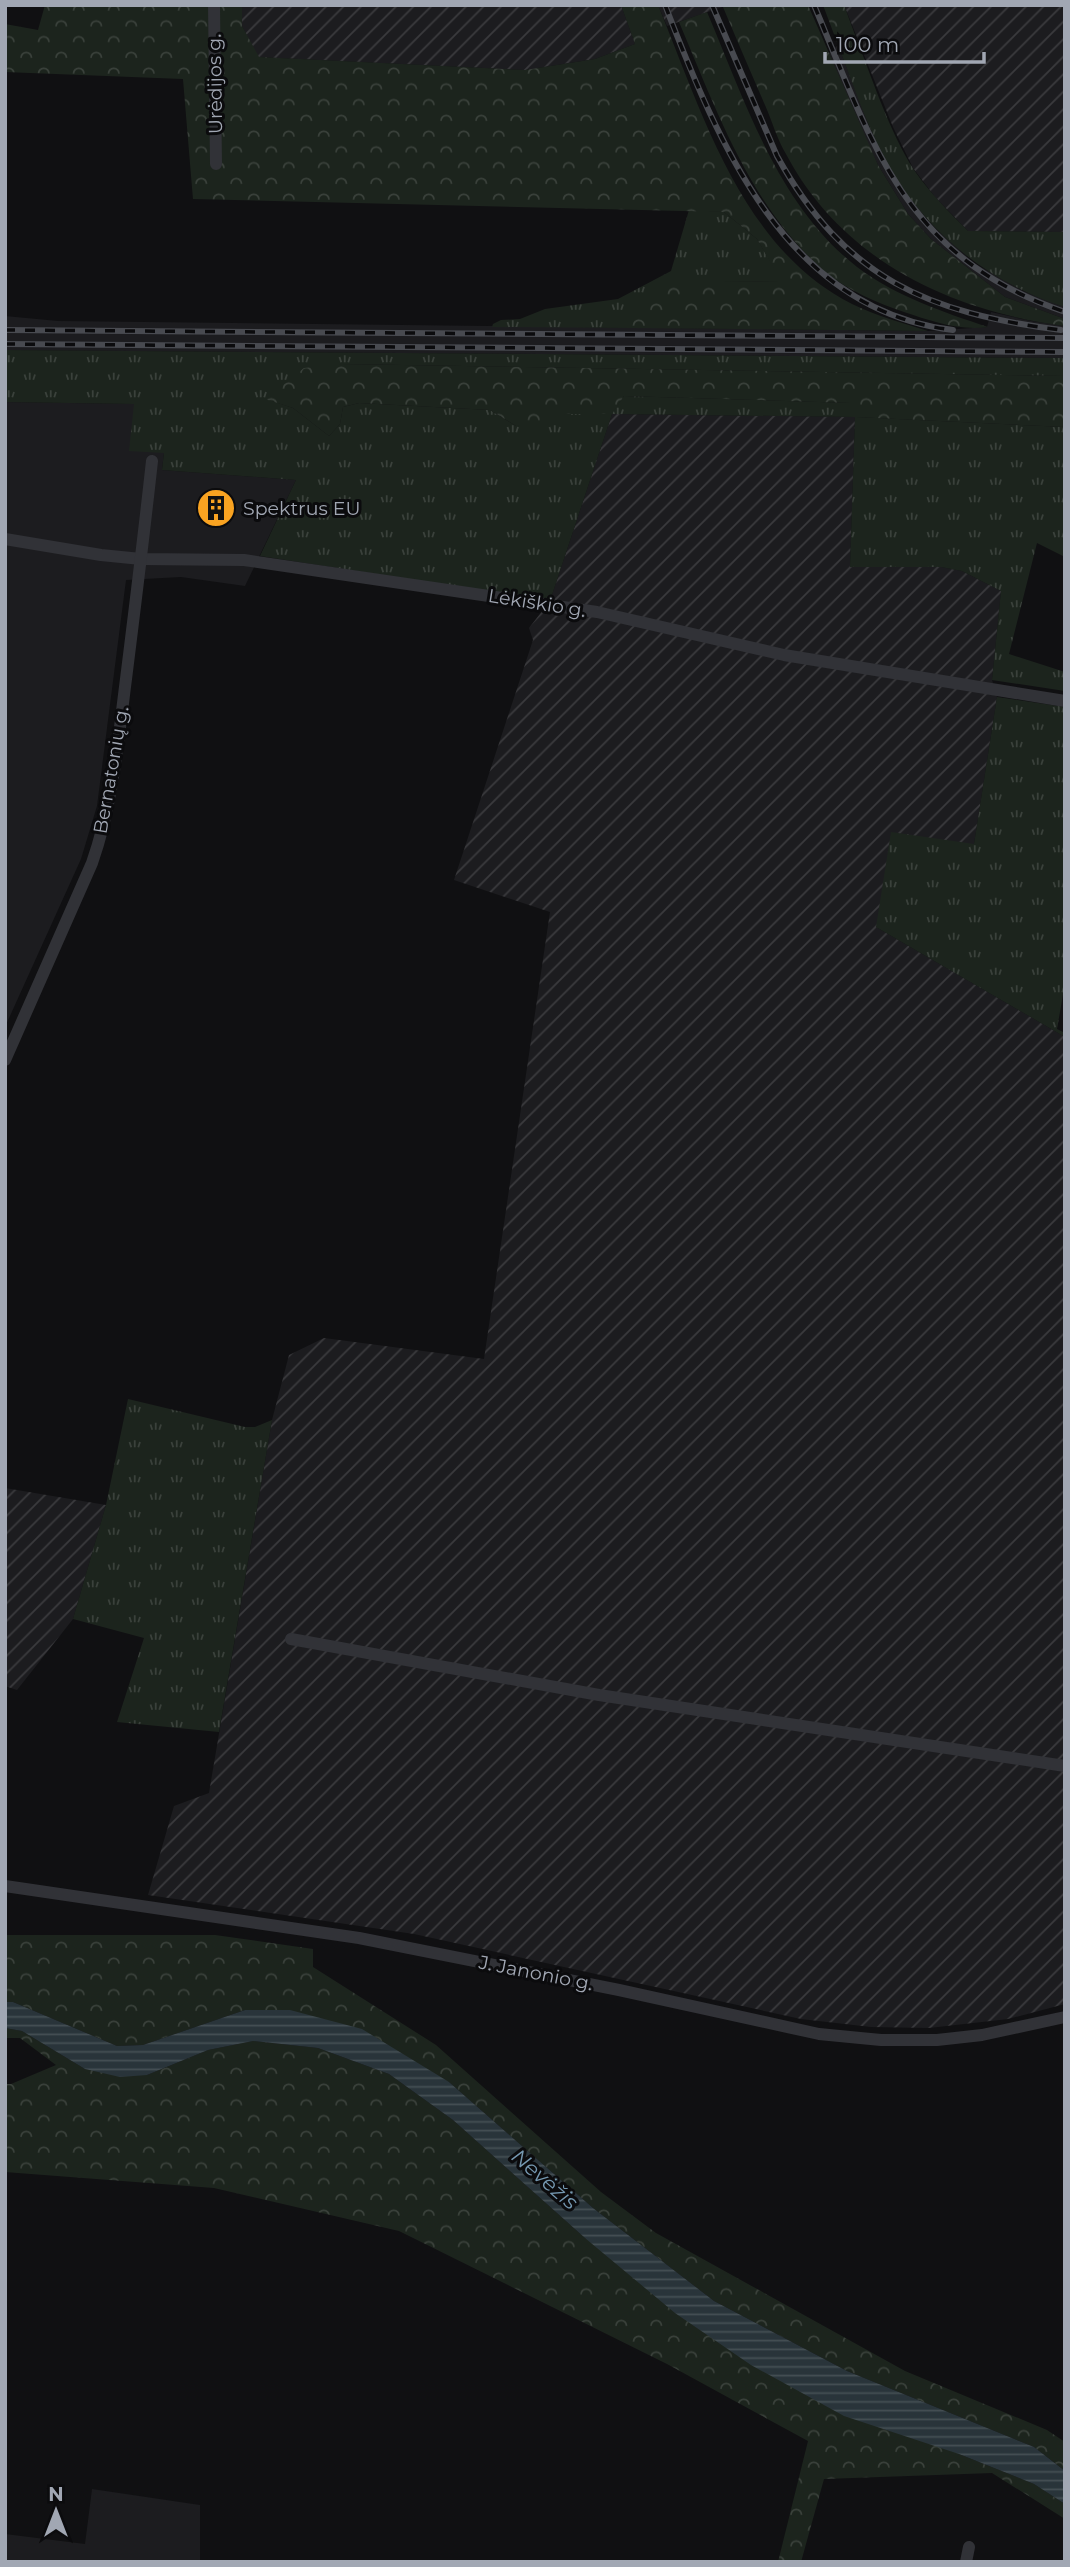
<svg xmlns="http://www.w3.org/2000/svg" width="1070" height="2567" viewBox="0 0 1070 2567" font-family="Montserrat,sans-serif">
  <defs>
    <pattern id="industrial-furrows" width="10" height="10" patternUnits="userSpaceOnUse" patternTransform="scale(1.75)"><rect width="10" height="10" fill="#1c1c1f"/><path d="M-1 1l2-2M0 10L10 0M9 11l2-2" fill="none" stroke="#3a3a3d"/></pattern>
    <pattern id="grass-tufts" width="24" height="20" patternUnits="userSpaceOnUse" patternTransform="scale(1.75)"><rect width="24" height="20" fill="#1c241d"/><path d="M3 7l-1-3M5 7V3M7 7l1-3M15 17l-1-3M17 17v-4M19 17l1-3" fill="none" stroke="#3a413b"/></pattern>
    <pattern id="forest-crowns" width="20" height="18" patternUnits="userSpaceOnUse" patternTransform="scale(1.75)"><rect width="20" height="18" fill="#1c241d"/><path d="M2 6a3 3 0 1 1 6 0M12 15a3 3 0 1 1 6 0" fill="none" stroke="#3a413b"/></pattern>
    <pattern id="water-rules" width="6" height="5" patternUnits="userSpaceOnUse" patternTransform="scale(1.75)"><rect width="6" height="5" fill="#29343a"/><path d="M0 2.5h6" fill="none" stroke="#454f54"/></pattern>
  </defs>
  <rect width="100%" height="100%" fill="#101012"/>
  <g fill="#1c1c1f">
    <polygon points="838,45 870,128 889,166 929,223 974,263 1023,291 1065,307 1065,319 1005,297 931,239 908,214 878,165 861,130 829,53"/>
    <polygon points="991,312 1031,321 1065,326 1065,358 5,350 5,316 58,321 928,331 987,327"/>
    <polygon points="5,402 135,404 164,453 162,470 296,480 245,586 181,577 126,580 97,806 81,859 5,1027"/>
    <polygon points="92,2489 200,2505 200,2562 5,2562 5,2534 85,2544"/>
  </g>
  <g fill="url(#industrial-furrows)">
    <polygon points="242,5 621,5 635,44 595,59 525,70 258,57 242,26"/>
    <polygon points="658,5 728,5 667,26"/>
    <polygon points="844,5 1065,5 1065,232 968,231 935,197 913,168 893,127"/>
    <polygon points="612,414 855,417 850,567 941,567 962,571 1001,591 992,680 997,697 974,844 876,927 1065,1037 1065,2004 1008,2019 929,2028 871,2027 801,2019 414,1934 148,1895 174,1806 209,1793 272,1420 289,1355 324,1338 484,1359 550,912 454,880 533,640 529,628 550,601"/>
    <polygon points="5,1488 106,1505 73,1619 17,1690 5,1686"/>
  </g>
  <g fill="url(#grass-tufts)">
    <path d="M855,35C872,78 889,131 914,170C930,193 949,212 968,231L1065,232V307C990,283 929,235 890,168C868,130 854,86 838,45L845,44Z"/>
    <polygon points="689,210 724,212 757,239 782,281 667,283 631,321 631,328 492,327 493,324 501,320 520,319 545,309 618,299 671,271"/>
    <polygon points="5,350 1065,358 1065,376 341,364 266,399 293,408 329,436 340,424 343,407 359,403 490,410 516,426 565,414 612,413 624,396 852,403 856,417 1065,427 1065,557 1037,543 1009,654 1065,672 1065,691 992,680 1001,591 962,571 941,567 850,567 855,417 612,414 550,601 260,556 296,480 162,470 164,453 129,451 134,404 5,402"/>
    <polygon points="997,697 1065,707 1065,983 1057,1029 1065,1033 1065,1037 876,927 891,832 974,844"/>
    <polygon points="128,1399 245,1427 255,1427 272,1420 219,1732 117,1722 144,1638 73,1619 106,1505"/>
  </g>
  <g fill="url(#forest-crowns)">
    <path d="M45,5H242V26L259,57L525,70L595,59L635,44L621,5H658C702,112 741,248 852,304C877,316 902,323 928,331L631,328L630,321L667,282L781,281L757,239L724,212L193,199L183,79L5,72V24L38,30Z"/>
    <path d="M728,5H808L878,165L908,214L931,239L1005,297L1065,319V326C950,311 842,260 786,154C777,139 772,121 765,105C751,73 737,40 723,7Z"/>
    <polygon points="823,5 844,5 855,35 845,44 838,45"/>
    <path d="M707,12C746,103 777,204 857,267C895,296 943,312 988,327C959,331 931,321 904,312C878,303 849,291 828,274C751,210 717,111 679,22Z"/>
    <polygon points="341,364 1065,376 1065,427 855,417 851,403 624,396 612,414 565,414 555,424 516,426 490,410 359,403 343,407 340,424 329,436 293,408 265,399 304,368"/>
    <polygon points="5,1935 215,1935 313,1949 313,1967 436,2045 601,2192 656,2233 905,2371 1047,2430 1065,2442 1065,2471 1034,2447 847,2371 714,2301 593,2208 449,2082 245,2010 143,2045 117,2046 13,2002 5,2002"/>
    <polygon points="5,2028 22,2031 85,2069 147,2075 208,2050 253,2041 318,2048 389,2074 453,2120 585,2238 959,2454 1034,2484 1065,2504 1065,2519 992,2473 824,2479 801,2562 778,2562 808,2441 667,2364 399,2231 214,2188 5,2172 5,2084 11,2084 56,2065 20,2038 5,2038"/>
  </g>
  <polygon fill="url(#water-rules)" points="5,2002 13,2002 117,2046 143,2045 245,2010 290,2010 362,2029 449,2082 593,2208 714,2301 847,2371 1034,2447 1065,2471 1065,2504 1034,2484 959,2454 844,2416 751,2365 675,2313 585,2238 453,2120 389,2074 318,2048 253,2041 208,2050 147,2075 120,2077 85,2069 22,2031 5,2028"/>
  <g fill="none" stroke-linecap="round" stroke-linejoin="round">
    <g stroke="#313237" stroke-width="12">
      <polyline points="214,5 216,164"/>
      <polyline points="5,539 101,555 141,559 244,560 597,612 784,655 1065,701"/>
      <path d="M5,1060L92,863C113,803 118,741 126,679C135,607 144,534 152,461"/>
      <polyline points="291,1639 599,1695 1065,1766"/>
      <polyline points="5,1886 359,1938 619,1990 819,2034 881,2040 937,2040 982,2035 1065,2017"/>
      <polyline points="966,2562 969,2547"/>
    </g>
    <defs>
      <g id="rail">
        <path d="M665,5C718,142 785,310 953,330"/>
        <path d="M712,5L777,156C845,279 928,313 1061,330"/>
        <path d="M814,5C874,147 904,257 1065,312"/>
        <polyline points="5,330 1065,338"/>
        <polyline points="5,344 1065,352"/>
      </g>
    </defs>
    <use href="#rail" stroke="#484a50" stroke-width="6"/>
    <use href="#rail" stroke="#0b0b0d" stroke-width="3.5" stroke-dasharray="10" stroke-linecap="butt"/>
  </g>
  <defs>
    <symbol id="building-disc" viewBox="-11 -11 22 22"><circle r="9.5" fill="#f9a321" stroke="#0b0b0d"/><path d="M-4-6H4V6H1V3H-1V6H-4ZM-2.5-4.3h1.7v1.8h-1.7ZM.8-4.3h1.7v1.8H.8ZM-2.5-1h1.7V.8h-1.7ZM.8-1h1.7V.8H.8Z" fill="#111"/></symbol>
  </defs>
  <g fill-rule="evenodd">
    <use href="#building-disc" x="194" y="486" width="44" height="44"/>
  </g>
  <g text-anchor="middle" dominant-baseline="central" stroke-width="6" stroke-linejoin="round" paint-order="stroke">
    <g font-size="19" fill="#a1a7b3" stroke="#0b0b0d">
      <text transform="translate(215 84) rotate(-91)">Urėdijos g.</text>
      <text transform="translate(537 603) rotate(9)">Lėkiškio g.</text>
      <text transform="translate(111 770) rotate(-80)">Bernatonių g.</text>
      <text transform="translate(536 1973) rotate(11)">J. Janonio g.</text>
    </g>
    <g font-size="19" fill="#a1a7b3" stroke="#0b0b0d" text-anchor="start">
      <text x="243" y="508">Spektrus EU</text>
    </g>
    <g font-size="21" font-style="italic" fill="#7598b1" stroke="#0b0b0d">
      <text transform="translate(545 2179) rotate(41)">Nevėžis</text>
    </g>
  </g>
  <rect width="1070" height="2567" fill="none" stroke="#a1a7b3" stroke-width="14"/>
  <g transform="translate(56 2511)" stroke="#0b0b0d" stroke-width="5" paint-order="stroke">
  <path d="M0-5L12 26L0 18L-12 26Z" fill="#a1a7b3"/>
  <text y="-10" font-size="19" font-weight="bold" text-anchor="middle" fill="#a1a7b3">N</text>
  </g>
  <path d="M825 52v10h159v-10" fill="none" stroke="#a1a7b3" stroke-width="3.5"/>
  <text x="836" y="52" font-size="21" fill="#a1a7b3" stroke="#0b0b0d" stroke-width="5" paint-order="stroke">100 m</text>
</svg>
